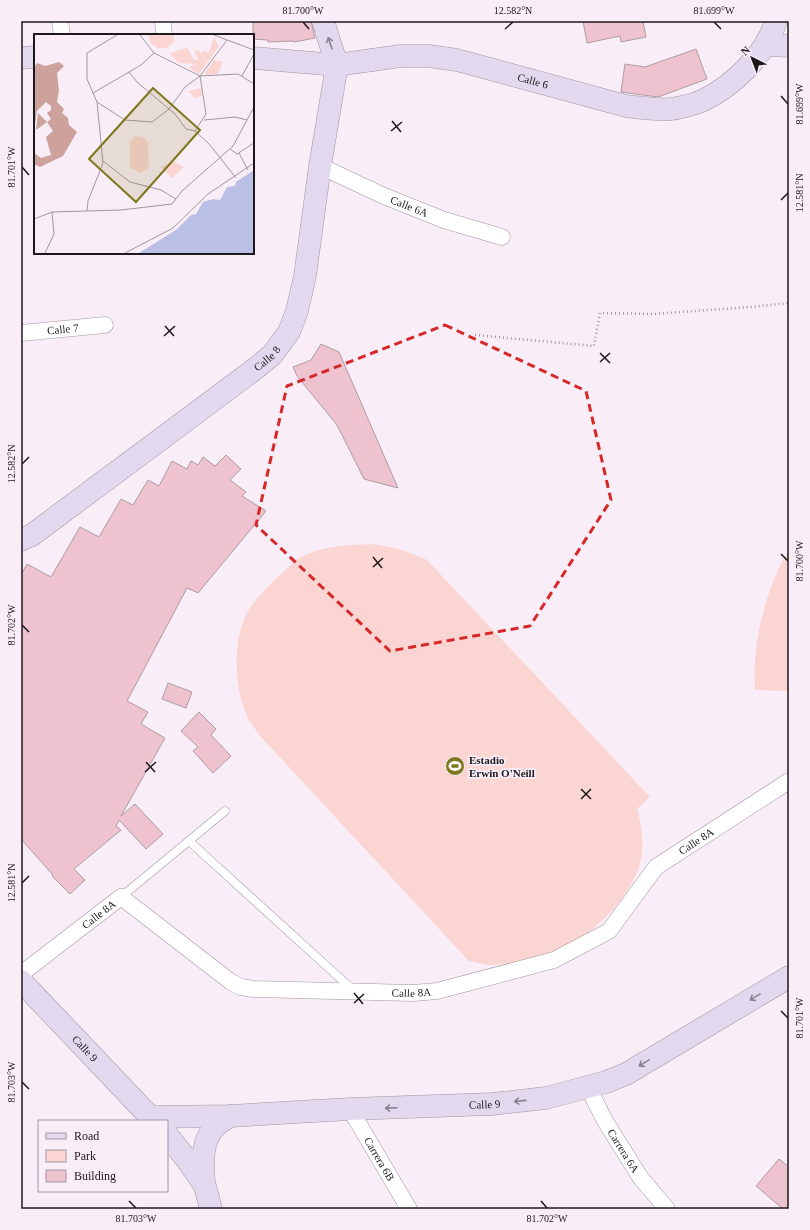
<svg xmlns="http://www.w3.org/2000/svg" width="810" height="1230" font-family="Georgia,serif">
<rect width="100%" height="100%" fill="#f9edf7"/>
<!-- green -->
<g fill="#fad5d1">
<path d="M 371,544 C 393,547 408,551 427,560 L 650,797 L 637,809 C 642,826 645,849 639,867 C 627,901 591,936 559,951 C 545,958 509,964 493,965 C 485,965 476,962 469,961 L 260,736 C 256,730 250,723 247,716 C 234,688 233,642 246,615 C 251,604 268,586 277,578 C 285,571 293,561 303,556 C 323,546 349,545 371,544 Z"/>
<path d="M 789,551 L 789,691 L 755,690 C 753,653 759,621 771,587 C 776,575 781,561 789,551 Z"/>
</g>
<!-- building -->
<g fill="#eec2cf" stroke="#ad9da1">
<polygon points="253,21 311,21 315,38 294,42 293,41 268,42 268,40 253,39"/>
<polygon points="583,21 643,21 646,37 621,42 620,36 587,43"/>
<polygon points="696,49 707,79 658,97 621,92 625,64 645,67"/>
<polygon points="321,344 339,352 398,488 364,479 337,425 297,376 293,367 311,360"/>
<polygon points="226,455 241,469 230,480 246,492 242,496 266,511 198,593 187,588 127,701 148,712 141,724 165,738 121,816 135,804 163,834 146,849 119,820 116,826 121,830 74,869 85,880 70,894 52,876 53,875 21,839 21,575 27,564 51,577 80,527 99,537 121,499 133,505 148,480 159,486 172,461 187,469 191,461 198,465 203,457 215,466"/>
<polygon points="168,683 192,692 186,708 162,699"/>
<polygon points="199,712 216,729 211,735 231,756 213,773 193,751 198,747 181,731"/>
<polygon points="779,1159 789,1167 789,1209 783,1209 756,1186"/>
</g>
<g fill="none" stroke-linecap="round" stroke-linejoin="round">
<defs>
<g id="lane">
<polyline points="189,841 353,990"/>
<polyline points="121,897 225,811"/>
</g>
<g id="street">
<polyline points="60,21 62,35"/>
<polyline points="163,21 164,35"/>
<path id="s1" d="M 320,166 L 384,196 L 444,220 L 502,237"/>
<path id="s2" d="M 21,333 L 105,325"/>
<path id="s3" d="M 21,974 L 121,897 L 231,982 L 241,987 L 253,989 L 413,993 L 437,991 L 554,960 L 609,931 L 656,867 L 789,781"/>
<path id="s4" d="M 588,1087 L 605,1121 L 640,1177 L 667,1209"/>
<path id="s5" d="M 350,1109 L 409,1209"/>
</g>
<g id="secondary">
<polyline points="766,45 789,46"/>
<polyline points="21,58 35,57"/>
<path id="s6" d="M 253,58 L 337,65 L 400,56 L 429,56 L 457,60 L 626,106 C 641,108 656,110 671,109 C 676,109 681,107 686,106 C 692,104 698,103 704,100 C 734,85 766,54 776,21"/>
<path id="s7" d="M 21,540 L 32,535 L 251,372 L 272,355 L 289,332 L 297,311 L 305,276 L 320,166 L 337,65 L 323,21"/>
<path id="s8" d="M 21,981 L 154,1121"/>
<path id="s9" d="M 150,1117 L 230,1116 L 350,1109 L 492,1104 L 546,1098 L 606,1082 L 626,1074 L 789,977"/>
<polyline points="167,1135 188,1161 205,1186 211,1209"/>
<path d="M 204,1184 C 203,1164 200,1140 217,1125 C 221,1121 226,1119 230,1116"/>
</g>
</defs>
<!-- lane casing -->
<use href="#lane" stroke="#a1959e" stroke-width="9"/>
<!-- street casing -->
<use href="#street" stroke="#a1959e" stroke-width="17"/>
<!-- secondary casing -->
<use href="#secondary" stroke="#a1959e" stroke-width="23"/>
<!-- path -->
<polyline stroke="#9f969e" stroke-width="2.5" stroke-dasharray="1 3" stroke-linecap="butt" points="475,335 594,346 600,313 653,314 750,307 789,303"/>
<!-- lane -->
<use href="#lane" stroke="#fff" stroke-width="8"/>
<!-- street -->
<use href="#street" stroke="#fff" stroke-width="16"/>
<!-- secondary -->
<use href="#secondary" stroke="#e3d9ee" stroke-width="22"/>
</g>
<!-- one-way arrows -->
<defs><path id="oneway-shaft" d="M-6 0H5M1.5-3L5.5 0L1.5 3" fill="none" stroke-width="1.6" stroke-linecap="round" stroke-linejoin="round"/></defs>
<g stroke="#8a8290">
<use href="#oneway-shaft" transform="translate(330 43) rotate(-108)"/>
<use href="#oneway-shaft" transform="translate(755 997) rotate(149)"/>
<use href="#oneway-shaft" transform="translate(644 1063) rotate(149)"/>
<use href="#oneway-shaft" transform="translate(520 1101) rotate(174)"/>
<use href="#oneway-shaft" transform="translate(391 1108) rotate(178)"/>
</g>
<!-- marked area -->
<path fill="none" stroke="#d62828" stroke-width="3" stroke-dasharray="8 5" stroke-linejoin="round" d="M 445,325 L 586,391 L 611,500 L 530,626 L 390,651 L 256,525 L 287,386 Z"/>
<!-- ticks -->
<path fill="none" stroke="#1d181c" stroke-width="1.5" d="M 303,22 L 309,29M 714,22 L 721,29M 505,29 L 513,22M 781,96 L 788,104M 392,121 L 401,132M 391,131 L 402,122M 22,167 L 29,175M 781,200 L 788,193M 165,326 L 174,336M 164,336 L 175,326M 600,353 L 610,363M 600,362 L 610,353M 22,464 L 29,457M 781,554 L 788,561M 373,557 L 382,568M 373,567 L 383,558M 22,625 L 29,632M 146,762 L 155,772M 145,772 L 156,762M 581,789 L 591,799M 581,799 L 591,789M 22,883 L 29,876M 354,993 L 363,1004M 354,1003 L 364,994M 781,1011 L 788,1018M 22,1082 L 29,1089M 129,1201 L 136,1208M 541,1201 L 547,1208"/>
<!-- icons -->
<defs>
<symbol id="stadium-disc" viewBox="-11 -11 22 22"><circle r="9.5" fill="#7e771c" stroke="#f9edf7"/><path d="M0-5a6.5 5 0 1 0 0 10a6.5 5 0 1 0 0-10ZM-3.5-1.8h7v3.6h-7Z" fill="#fff"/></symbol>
</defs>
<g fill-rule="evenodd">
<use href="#stadium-disc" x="444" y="755" width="22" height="22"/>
</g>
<g text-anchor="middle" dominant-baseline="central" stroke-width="3.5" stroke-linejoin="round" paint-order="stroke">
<!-- street labels -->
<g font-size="11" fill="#1d181c" stroke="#f9edf7">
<text stroke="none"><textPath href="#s6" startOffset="284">Calle 6</textPath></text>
<text stroke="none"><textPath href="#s1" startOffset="98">Calle 6A</textPath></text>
<text stroke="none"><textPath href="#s2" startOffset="42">Calle 7</textPath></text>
<text stroke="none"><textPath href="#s7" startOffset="306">Calle 8</textPath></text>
<text stroke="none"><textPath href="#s3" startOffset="783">Calle 8A</textPath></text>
<text stroke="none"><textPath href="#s3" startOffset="98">Calle 8A</textPath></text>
<text stroke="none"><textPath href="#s3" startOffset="447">Calle 8A</textPath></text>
<text stroke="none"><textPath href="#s8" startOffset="93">Calle 9</textPath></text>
<text stroke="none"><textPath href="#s9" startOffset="335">Calle 9</textPath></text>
<text stroke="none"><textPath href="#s4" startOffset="73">Carrera 6A</textPath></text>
<text stroke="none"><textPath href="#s5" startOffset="58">Carrera 6B</textPath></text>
</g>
<!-- poi labels -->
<g font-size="11" font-weight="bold" fill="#1d181c" stroke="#f9edf7" text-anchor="start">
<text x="469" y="760">Estadio<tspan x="469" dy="13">Erwin O'Neill</tspan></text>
</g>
</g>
<!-- overview -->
<g transform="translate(34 34)">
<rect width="220" height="220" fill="#f9edf7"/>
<path d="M 114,1 L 139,1 L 141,7 L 133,14 L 124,14 L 117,10 ZM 180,3 L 185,12 L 165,40 L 155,34 L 160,30 L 145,29 L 136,20 L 153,13 L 160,26 L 164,26 L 160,16 L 166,17 L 167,21 L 168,17 L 175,18 ZM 180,26 L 189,28 L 184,40 L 172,41 L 171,39 ZM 167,54 L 168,62 L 161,64 L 155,57 ZM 101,102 L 109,103 L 114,109 L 115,134 L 107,139 L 96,134 L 96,108 ZM 139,127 L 150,133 L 138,144 L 127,133 Z" fill="#fad5d1"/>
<path d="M 25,28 L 30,32 L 23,39 L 25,57 L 23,68 L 30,75 L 28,79 L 34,84 L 35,91 L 43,98 L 29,122 L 6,133 L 0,130 L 0,119 L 7,124 L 17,121 L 12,103 L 19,97 L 13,88 L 2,96 L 4,79 L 13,88 L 17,85 L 13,79 L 17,76 L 17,72 L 12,68 L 3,77 L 0,98 L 0,34 L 3,29 L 11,32 Z" fill="#cda19c"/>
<path d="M 220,136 L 220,219 L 105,219 L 142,196 L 157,181 L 162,180 L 169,168 L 179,165 L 186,166 L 193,153 L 201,152 L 202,148 Z" fill="#babfe5"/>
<path fill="none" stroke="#a1989f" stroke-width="1" d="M 106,1 L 120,19 L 166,42M 180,1 L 220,16M 95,38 L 103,48 L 141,80 L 152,95 L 161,97 L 176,111 L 202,144M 166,42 L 204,40 L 220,50M 166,42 L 193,6M 208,42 L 220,20M 59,59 L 107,31 L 120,19M 63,68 L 91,86 L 118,88 L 135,75 L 151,53 L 166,42M 170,86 L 201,83 L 213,86M 161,97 L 172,80 L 166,42M 196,115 L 203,120 L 220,109M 205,119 L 214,136M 69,127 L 96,148 L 127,156 L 142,165M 53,177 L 54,167 L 69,129 L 63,68 L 53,45 L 53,19 L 83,1M 0,185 L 18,178M 11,219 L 20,200 L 18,178 L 87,176 L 138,170 L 148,157 L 199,112 L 220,73M 91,219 L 139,194 L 174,160 L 220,129"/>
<path fill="#7e771c" fill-opacity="0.15" stroke="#7e771c" stroke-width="2" d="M 119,54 L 166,96 L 102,168 L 55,125 Z"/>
<rect width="220" height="220" fill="none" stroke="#1d181c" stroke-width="2"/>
</g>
<!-- border -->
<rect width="810" height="1230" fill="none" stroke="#f9edf7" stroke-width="44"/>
<!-- legend -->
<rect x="38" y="1120" width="130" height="72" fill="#f9edf7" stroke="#a1989f"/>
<rect x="46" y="1133" width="20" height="6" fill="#e3d9ee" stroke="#a1989f"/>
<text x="74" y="1140" font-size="12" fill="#1d181c">Road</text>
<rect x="46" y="1150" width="20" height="12" fill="#fad5d1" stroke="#a1989f"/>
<text x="74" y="1160" font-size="12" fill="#1d181c">Park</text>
<rect x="46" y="1170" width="20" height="12" fill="#eec2cf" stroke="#a1989f"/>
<text x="74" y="1180" font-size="12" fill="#1d181c">Building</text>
<!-- north arrow -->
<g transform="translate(752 58) rotate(318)" stroke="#f9edf7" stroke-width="3" paint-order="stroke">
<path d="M0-3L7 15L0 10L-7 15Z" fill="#1d181c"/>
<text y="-6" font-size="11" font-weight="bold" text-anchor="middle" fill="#1d181c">N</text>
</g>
<rect x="22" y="22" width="766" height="1186" fill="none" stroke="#1d181c" stroke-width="1.5"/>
<g font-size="10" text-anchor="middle" fill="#1d181c">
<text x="303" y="14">81.700°W</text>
<text x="513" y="14">12.582°N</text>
<text x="714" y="14">81.699°W</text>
<text transform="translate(799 104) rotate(-90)" y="4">81.699°W</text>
<text transform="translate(11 167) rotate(-90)" y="4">81.701°W</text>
<text transform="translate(799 193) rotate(-90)" y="4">12.581°N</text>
<text transform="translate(11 464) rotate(-90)" y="4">12.582°N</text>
<text transform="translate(799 561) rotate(-90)" y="4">81.700°W</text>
<text transform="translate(11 625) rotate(-90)" y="4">81.702°W</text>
<text transform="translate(11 883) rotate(-90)" y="4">12.581°N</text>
<text transform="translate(799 1018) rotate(-90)" y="4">81.701°W</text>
<text transform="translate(11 1082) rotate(-90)" y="4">81.703°W</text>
<text x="136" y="1222">81.703°W</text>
<text x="547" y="1222">81.702°W</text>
</g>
</svg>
